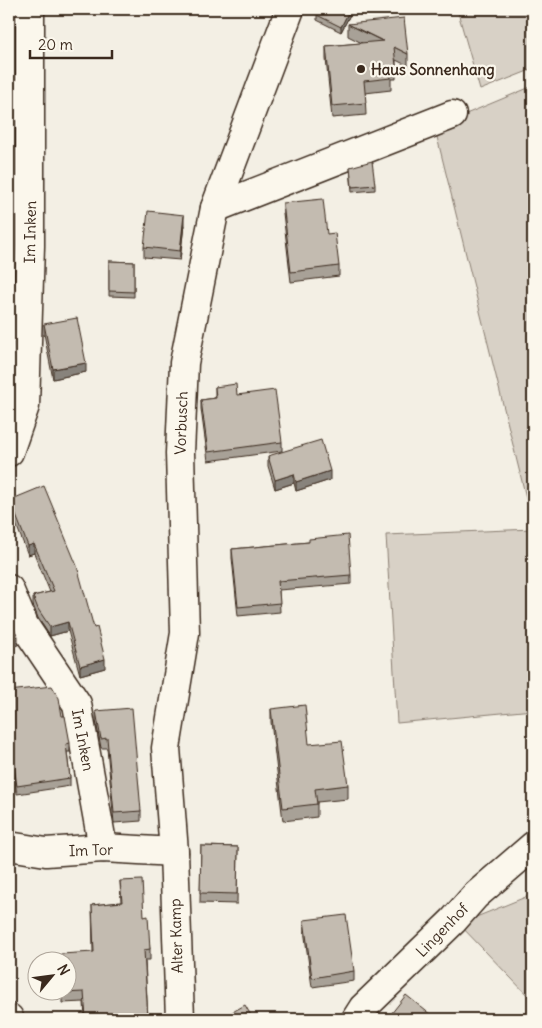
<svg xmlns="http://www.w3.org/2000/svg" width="542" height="1028" font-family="Delius,sans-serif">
<rect width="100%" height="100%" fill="#f3efe4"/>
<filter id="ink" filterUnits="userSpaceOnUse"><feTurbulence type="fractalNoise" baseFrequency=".02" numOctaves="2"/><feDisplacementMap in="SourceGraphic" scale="10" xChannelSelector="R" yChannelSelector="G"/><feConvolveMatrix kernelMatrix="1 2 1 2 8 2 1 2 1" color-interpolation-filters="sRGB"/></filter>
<g filter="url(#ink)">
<!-- green -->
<g fill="#d8d1c6" stroke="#8a7e72">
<polygon points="457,9 533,9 533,69 480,90"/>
<polygon points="533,86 533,526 437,137 454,119"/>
<polygon points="533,529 533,710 397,723 386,535"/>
<polygon points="533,894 533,1001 459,924"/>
</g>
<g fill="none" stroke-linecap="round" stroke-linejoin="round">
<defs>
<g id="minor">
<polyline points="215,208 452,115"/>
<polyline points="9,452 25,406 30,246 30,9"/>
<polyline points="9,589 24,625 77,704 103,848"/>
<polyline points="9,846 46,852 103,848 174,852"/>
<polyline points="9,1018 9,1019"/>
<polyline points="180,1019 174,852 166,748 185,633 180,453 184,363 215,208 290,9"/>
<polyline points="356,1019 363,1008 453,921 475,896 533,846"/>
</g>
</defs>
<!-- minor casing -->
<use href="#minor" stroke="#3b2a1e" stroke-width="31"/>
<!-- minor -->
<use href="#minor" stroke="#fbf7ec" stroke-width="28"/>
</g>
<!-- wall -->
<g fill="#a8a197" stroke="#3b2a1e">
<polygon points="320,9 353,9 341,32 317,20 317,15"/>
<polygon points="348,24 408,54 408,66 396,60 396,79 391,79 391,90 365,93 366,115 332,118 326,59 326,46 362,43 348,36"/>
<polygon points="350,167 375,185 375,190 352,192"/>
<polygon points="283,203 339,266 339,276 291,282 283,213"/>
<polygon points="184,225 180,260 144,257 144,247"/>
<polygon points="109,261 134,262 134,297 109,296"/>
<polygon points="44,324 86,372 53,379 44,334"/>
<polygon points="215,387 237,395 282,442 282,451 208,461 201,409 201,400 215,398"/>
<polygon points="268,456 330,480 296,491 294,483 275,489 268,466"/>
<polygon points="10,500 105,668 80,675 68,631 50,636 38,618 33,605 33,596 50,592 34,553 28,555 10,509"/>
<polygon points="309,542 351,575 351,584 279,590 280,612 238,616 232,558 232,549"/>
<polygon points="9,691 70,743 70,752 67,752 70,778 70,786 17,794 9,741"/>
<polygon points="271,709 348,785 348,799 317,802 317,817 283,821 271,722"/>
<polygon points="96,711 141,811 141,821 114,823 107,748 101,748 96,721"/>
<polygon points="201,846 238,847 237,904 200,903"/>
<polygon points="120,881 144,917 150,949 150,960 145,960 148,1019 85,1019 84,1002 62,1003 62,990 93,952 92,905 121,902"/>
<polygon points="304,920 354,971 354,981 312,987 304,930"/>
</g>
<!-- shaded-wall -->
<g fill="#88837b" stroke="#3b2a1e">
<polygon points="350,9 353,9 341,32 341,27"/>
<polygon points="184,215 184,225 180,260 180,251"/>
<polygon points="11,341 11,351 9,351 9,342"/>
<polygon points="86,363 86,372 53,379 53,369"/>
<polygon points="330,471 330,480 296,491 296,482"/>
<polygon points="294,474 294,483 275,489 275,480"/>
<polygon points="34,544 34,553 28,555 28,546"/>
<polygon points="68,622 68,631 50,636 50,627"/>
<polygon points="18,636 18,645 9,647 9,638"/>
<polygon points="14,658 14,666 9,670 9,661"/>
<polygon points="105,659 105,668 80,675 80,666"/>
</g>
<!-- building -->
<g fill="#c3bbb0" stroke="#3b2a1e">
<polygon points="320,9 350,9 341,27 317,15"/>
<polygon points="404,18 408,54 394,47 396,66 390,67 391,78 364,81 366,103 332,106 326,46 383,41 348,24"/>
<polygon points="372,161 375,185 352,187 350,167"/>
<polygon points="323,199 327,234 335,233 339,266 291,272 283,203"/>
<polygon points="148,211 184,215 180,251 144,247"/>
<polygon points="109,261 134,262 134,292 109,291"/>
<polygon points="77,318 86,363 53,369 44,324"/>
<polygon points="9,331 11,341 9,342"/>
<polygon points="236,384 237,395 275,390 282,442 208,452 201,400 216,398 215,387"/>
<polygon points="321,440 330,471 296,482 294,474 275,480 268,456"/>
<polygon points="44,486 77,566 94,628 97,627 105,659 80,666 68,622 50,627 38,609 33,596 54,591 34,544 28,546 10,500"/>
<polygon points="348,535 351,575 278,581 280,603 238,607 232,549 309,542 309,539"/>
<polygon points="9,620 18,636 9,638"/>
<polygon points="9,650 14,658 9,661"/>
<polygon points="52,686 59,698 62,716 65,716 70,743 66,744 70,778 17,786 9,733 9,691"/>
<polygon points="305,705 309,744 342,741 348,785 315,789 317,804 283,808 271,709"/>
<polygon points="132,708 141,811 114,813 107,738 101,739 96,711"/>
<polygon points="201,846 238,847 237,894 200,893"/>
<polygon points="142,880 144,917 148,916 150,949 144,950 148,1019 86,1019 84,992 62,993 62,990 68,990 68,960 61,960 61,954 94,952 92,905 122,902 120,881"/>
<polygon points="346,915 354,971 312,978 304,920"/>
<polygon points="406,995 436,1019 387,1019"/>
<polygon points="245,1005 253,1019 220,1019"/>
</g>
</g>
<!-- markers -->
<circle fill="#3b2a1e" stroke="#fbf7ec" stroke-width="2" cx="361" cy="69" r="5"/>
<g text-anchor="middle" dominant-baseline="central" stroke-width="4.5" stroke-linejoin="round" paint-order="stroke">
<!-- poi labels -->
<g font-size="15" font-weight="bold" fill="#3b2a1e" stroke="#fbf7ec" text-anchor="start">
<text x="371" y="69">Haus Sonnenhang</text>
</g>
<!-- street labels -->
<g font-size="15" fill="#3b2a1e" stroke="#fbf7ec">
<text transform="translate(30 232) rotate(-89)">Im Inken</text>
<text transform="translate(181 423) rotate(-88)">Vorbusch</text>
<text transform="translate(83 740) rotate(79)">Im Inken</text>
<text transform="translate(91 850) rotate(-2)">Im Tor</text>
<text transform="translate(442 930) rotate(-46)">Lingenhof</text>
<text transform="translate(176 936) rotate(-92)">Alter Kamp</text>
</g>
</g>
<!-- margin -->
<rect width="542" height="1028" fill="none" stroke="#fbf7ec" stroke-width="30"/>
<rect x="15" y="15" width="512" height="998" fill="none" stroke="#3b2a1e" stroke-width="2" filter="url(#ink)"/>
<!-- north arrow -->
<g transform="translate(52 976) rotate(61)"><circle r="24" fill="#fbf7ec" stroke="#aea59a"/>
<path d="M0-4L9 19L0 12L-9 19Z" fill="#3b2a1e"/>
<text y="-8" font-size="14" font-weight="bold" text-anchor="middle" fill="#3b2a1e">N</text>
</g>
<!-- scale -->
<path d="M30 50v8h82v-8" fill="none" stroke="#3b2a1e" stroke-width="2.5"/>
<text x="38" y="50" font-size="15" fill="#3b2a1e" stroke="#fbf7ec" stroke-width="4" paint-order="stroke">20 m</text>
</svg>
